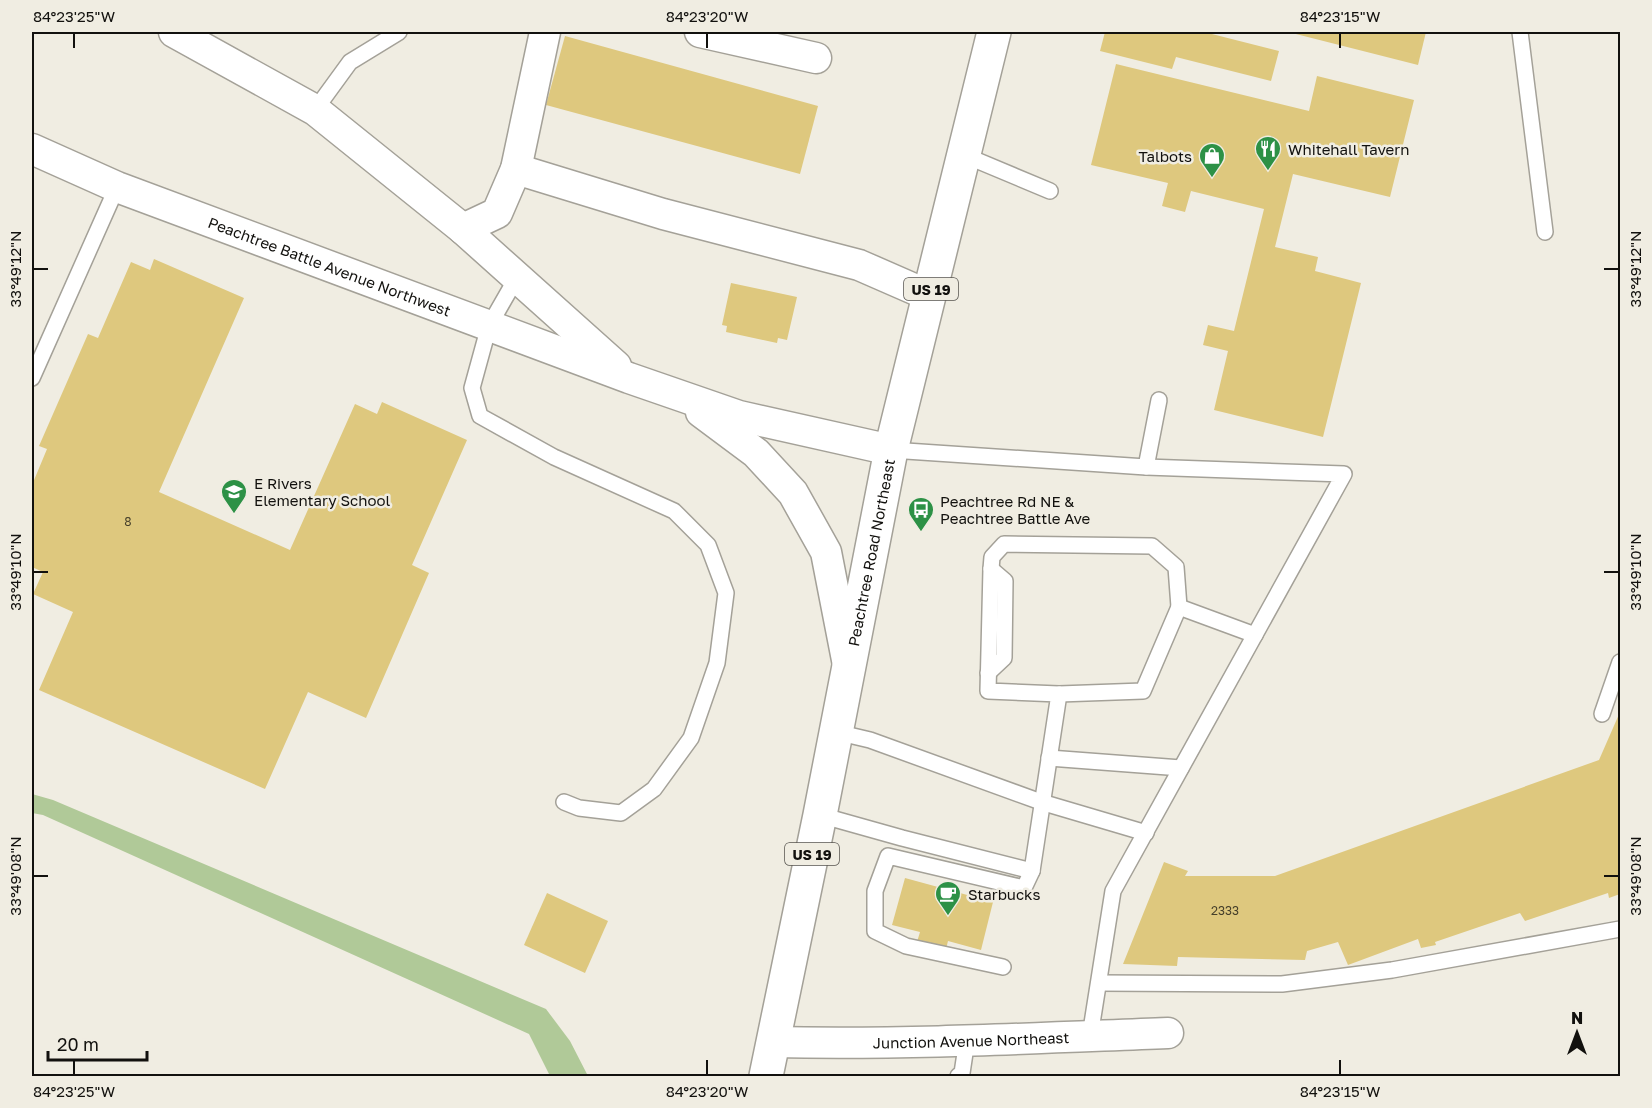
<svg xmlns="http://www.w3.org/2000/svg" width="1652" height="1108" font-family="'Golos Text',sans-serif">
<rect width="100%" height="100%" fill="#f0ede2"/>
<!-- green -->
<polygon fill="#b0c998" points="32,794 53,800 546,1009 570,1041 588,1076 550,1076 529,1034 43,815 32,813"/>
<!-- building -->
<g fill="#dec87e">
<polygon points="1105,32 1204,32 1279,51 1271,81 1176,57 1172,69 1100,51"/>
<polygon points="1288,32 1426,32 1418,65"/>
<polygon points="565,36 818,106 800,174 546,105"/>
<polygon points="1116,64 1309,111 1317,76 1414,100 1390,197 1293,174 1275,247 1318,257 1315,271 1361,283 1323,437 1214,410 1228,351 1203,345 1208,325 1234,331 1264,209 1191,191 1185,212 1162,206 1168,183 1091,165"/>
<polygon points="154,259 244,298 159,492 290,550 355,404 377,414 382,402 467,440 412,565 429,573 366,718 308,692 265,789 39,690 73,612 33,594 43,572 32,567 32,485 47,449 39,446 88,334 98,338 131,262 150,270"/>
<polygon points="731,283 797,297 787,340 778,338 777,343 726,332 727,326 722,325"/>
<polygon points="1620,712 1620,894 1609,898 1608,893 1525,921 1520,913 1435,942 1436,945 1421,948 1418,939 1348,965 1338,942 1307,951 1305,960 1178,957 1177,966 1123,964 1164,862 1188,871 1185,876 1275,876 1599,760"/>
<polygon points="905,878 993,902 981,950 948,941 946,949 917,942 920,932 892,925"/>
<polygon points="547,893 608,921 585,973 524,945"/>
</g>
<g fill="none" stroke-linecap="round" stroke-linejoin="round">
<defs>
<g id="service">
<polyline points="1520,32 1545,232"/>
<polyline points="315,110 350,62 399,32"/>
<polyline points="964,155 1050,191"/>
<polyline points="517,277 489,326 472,388 480,416 554,457 674,511 708,545 726,593 717,663 691,738 654,789 621,813 579,808 564,802"/>
<polyline points="32,378 117,187"/>
<polyline points="891,450 1146,467 1344,474 1113,891 1090,1036"/>
<polyline points="1146,467 1159,400"/>
<polyline points="988,673 1004,658 1005,581 991,569"/>
<polyline points="1059,694 1143,691 1179,607 1255,635"/>
<polyline points="1602,714 1620,662"/>
<polyline points="836,732 870,740 1041,802 1146,833"/>
<polyline points="1049,758 1181,768"/>
<polyline points="820,815 902,838 1032,871"/>
<polyline points="1003,967 906,946 875,931 875,891 888,856 1024,888 1032,871 1059,694 988,691 991,569 992,557 1004,544 1152,546 1176,567 1179,607"/>
<polyline points="1099,983 1282,984 1392,970 1620,929"/>
<polyline points="958,1076 962,1073 967,1040"/>
</g>
<g id="minor">
<polyline points="174,32 315,110 463,229 616,366"/>
<polyline points="700,32 816,58"/>
<path id="s1" d="M 32,149 L 117,187 L 629,378 L 739,416 L 891,450"/>
<polyline points="516,169 663,214 859,265 930,296"/>
<polyline points="463,229 497,213 516,169 545,32"/>
<polyline points="701,412 756,453 793,493 826,552 848,665"/>
<path id="s2" d="M 773,1042 C 905,1045 1037,1038 1168,1033"/>
</g>
<g id="trunk">
<path id="s3" d="M 766,1076 L 820,815 L 891,450 L 994,32"/>
</g>
</defs>
<!-- service casing -->
<use href="#service" stroke="#a4a198" stroke-width="18"/>
<!-- minor casing -->
<use href="#minor" stroke="#a4a198" stroke-width="33"/>
<!-- trunk casing -->
<use href="#trunk" stroke="#a4a198" stroke-width="36"/>
<!-- service -->
<use href="#service" stroke="#fff" stroke-width="15"/>
<!-- minor -->
<use href="#minor" stroke="#fff" stroke-width="30"/>
<!-- trunk -->
<use href="#trunk" stroke="#fff" stroke-width="33"/>
</g>
<!-- ticks -->
<path fill="none" stroke="#12110e" stroke-width="2" d="M 74,33 L 74,48M 707,33 L 707,48M 1340,33 L 1340,48M 33,269 L 48,269M 1604,269 L 1619,269M 33,572 L 48,572M 1604,572 L 1619,572M 33,876 L 48,876M 1604,876 L 1619,876M 74,1060 L 74,1075M 707,1060 L 707,1075M 1340,1060 L 1340,1075"/>
<!-- icons -->
<defs>
<symbol id="restaurant-pin" viewBox="-11 -11 22 30"><path d="M0 17L-7.5 6A9.5 9.5 0 1 1 7.5 6Z" fill="#2d9146" stroke="#f0ede2"/><path d="M-5-6h1v4h1v-4h1v4h1v-4h1v5L-1.5 .5V6h-2V.5L-5-1ZM5-6V6H3V1.5H1.5Q1.5-4 5-6Z" fill="#fff"/></symbol>
<symbol id="shop-pin" viewBox="-11 -11 22 30"><path d="M0 17L-7.5 6A9.5 9.5 0 1 1 7.5 6Z" fill="#2d9146" stroke="#f0ede2"/><path d="M-5-2.5h2.3a2.7 3.5 0 0 1 5.4 0H5L5.5 6h-11ZM-1.5-2.5h3a1.5 2.3 0 0 0-3 0Z" fill="#fff"/></symbol>
<symbol id="school-pin" viewBox="-11 -11 22 30"><path d="M0 17L-7.5 6A9.5 9.5 0 1 1 7.5 6Z" fill="#2d9146" stroke="#f0ede2"/><path d="M0-5L7-2L0 1L-7-2ZM-4 1L0 2.5L4 1V4Q0 6-4 4Z" fill="#fff"/></symbol>
<symbol id="bus-pin" viewBox="-11 -11 22 30"><path d="M0 17L-7.5 6A9.5 9.5 0 1 1 7.5 6Z" fill="#2d9146" stroke="#f0ede2"/><path d="M-5-6H5V4H4V6H2V4H-2V6H-4V4H-5ZM-3.5-4V0h7V-4ZM-3.5 1.2v1.5H-2V1.2ZM2 1.2v1.5H3.5V1.2Z" fill="#fff"/></symbol>
<symbol id="cafe-pin" viewBox="-11 -11 22 30"><path d="M0 17L-7.5 6A9.5 9.5 0 1 1 7.5 6Z" fill="#2d9146" stroke="#f0ede2"/><path d="M-5.5-4.5H6V0H3Q3 3.5 0 3.5H-2.5Q-5.5 3.5-5.5 0ZM3-3.2v2h1.7v-2ZM-6 4.5H4V6H-6Z" fill="#fff"/></symbol>
</defs>
<g fill-rule="evenodd">
<use href="#restaurant-pin" x="1253" y="134" width="30" height="40"/>
<use href="#shop-pin" x="1197" y="141" width="30" height="40"/>
<use href="#school-pin" x="219" y="477" width="30" height="40"/>
<use href="#bus-pin" x="906" y="495" width="30" height="40"/>
<use href="#cafe-pin" x="933" y="879" width="30" height="40"/>
</g>
<g text-anchor="middle" dominant-baseline="central" stroke-width="5" stroke-linejoin="round" paint-order="stroke">
<!-- number labels -->
<g font-size="12" fill="#453f2a">
<text x="128" y="521">8</text>
<text x="1225" y="910">2333</text>
</g>
<!-- shield labels -->
<g fill="#f0ede2" stroke="#55534e" stroke-width="1.5">
<rect x="904" y="278" width="54" height="22" rx="4.5"/>
<rect x="785" y="843" width="54" height="22" rx="4.5"/>
</g>
<g font-size="14" font-weight="bold" fill="#12110e">
<text x="931" y="289">US 19</text>
<text x="812" y="854">US 19</text>
</g>
<!-- poi labels -->
<g font-size="15" fill="#12110e" stroke="#f0ede2" text-anchor="start">
<text x="1288" y="149">Whitehall Tavern</text>
<text x="1192" y="156" text-anchor="end">Talbots</text>
<text x="254" y="483">E Rivers<tspan x="254" dy="17">Elementary School</tspan></text>
<text x="940" y="501">Peachtree Rd NE &amp;<tspan x="940" dy="17">Peachtree Battle Ave</tspan></text>
<text x="968" y="894">Starbucks</text>
</g>
<!-- street labels -->
<g font-size="15" fill="#12110e" stroke="#f0ede2">
<text stroke="none"><textPath href="#s1" startOffset="320">Peachtree Battle Avenue Northwest</textPath></text>
<text stroke="none"><textPath href="#s3" startOffset="534">Peachtree Road Northeast</textPath></text>
<text stroke="none"><textPath href="#s2" startOffset="198">Junction Avenue Northeast</textPath></text>
</g>
</g>
<!-- border -->
<rect width="1652" height="1108" fill="none" stroke="#f0ede2" stroke-width="66"/>
<!-- north arrow -->
<g transform="translate(1577 1033)" stroke="#f0ede2" stroke-width="4.5" paint-order="stroke">
<path d="M0-4.5L10 22L0 15L-10 22Z" fill="#12110e"/>
<text y="-9" font-size="16" font-weight="bold" text-anchor="middle" fill="#12110e">N</text>
</g>
<!-- scale -->
<path d="M48 1051v9h99v-9" fill="none" stroke="#12110e" stroke-width="3"/>
<text x="57" y="1051" font-size="18" fill="#12110e" stroke="#f0ede2" stroke-width="4.5" paint-order="stroke">20 m</text>
<rect x="33" y="33" width="1586" height="1042" fill="none" stroke="#12110e" stroke-width="2"/>
<g font-size="15" text-anchor="middle" fill="#12110e">
<text x="74" y="22">84°23'25"W</text>
<text x="707" y="22">84°23'20"W</text>
<text x="1340" y="22">84°23'15"W</text>
<text transform="translate(16 269) rotate(-90)" y="5">33°49'12"N</text>
<text transform="translate(1636 269) rotate(-90)" y="5">33°49'12"N</text>
<text transform="translate(16 572) rotate(-90)" y="5">33°49'10"N</text>
<text transform="translate(1636 572) rotate(-90)" y="5">33°49'10"N</text>
<text transform="translate(16 876) rotate(-90)" y="5">33°49'08"N</text>
<text transform="translate(1636 876) rotate(-90)" y="5">33°49'08"N</text>
<text x="74" y="1097">84°23'25"W</text>
<text x="707" y="1097">84°23'20"W</text>
<text x="1340" y="1097">84°23'15"W</text>
</g>
</svg>
